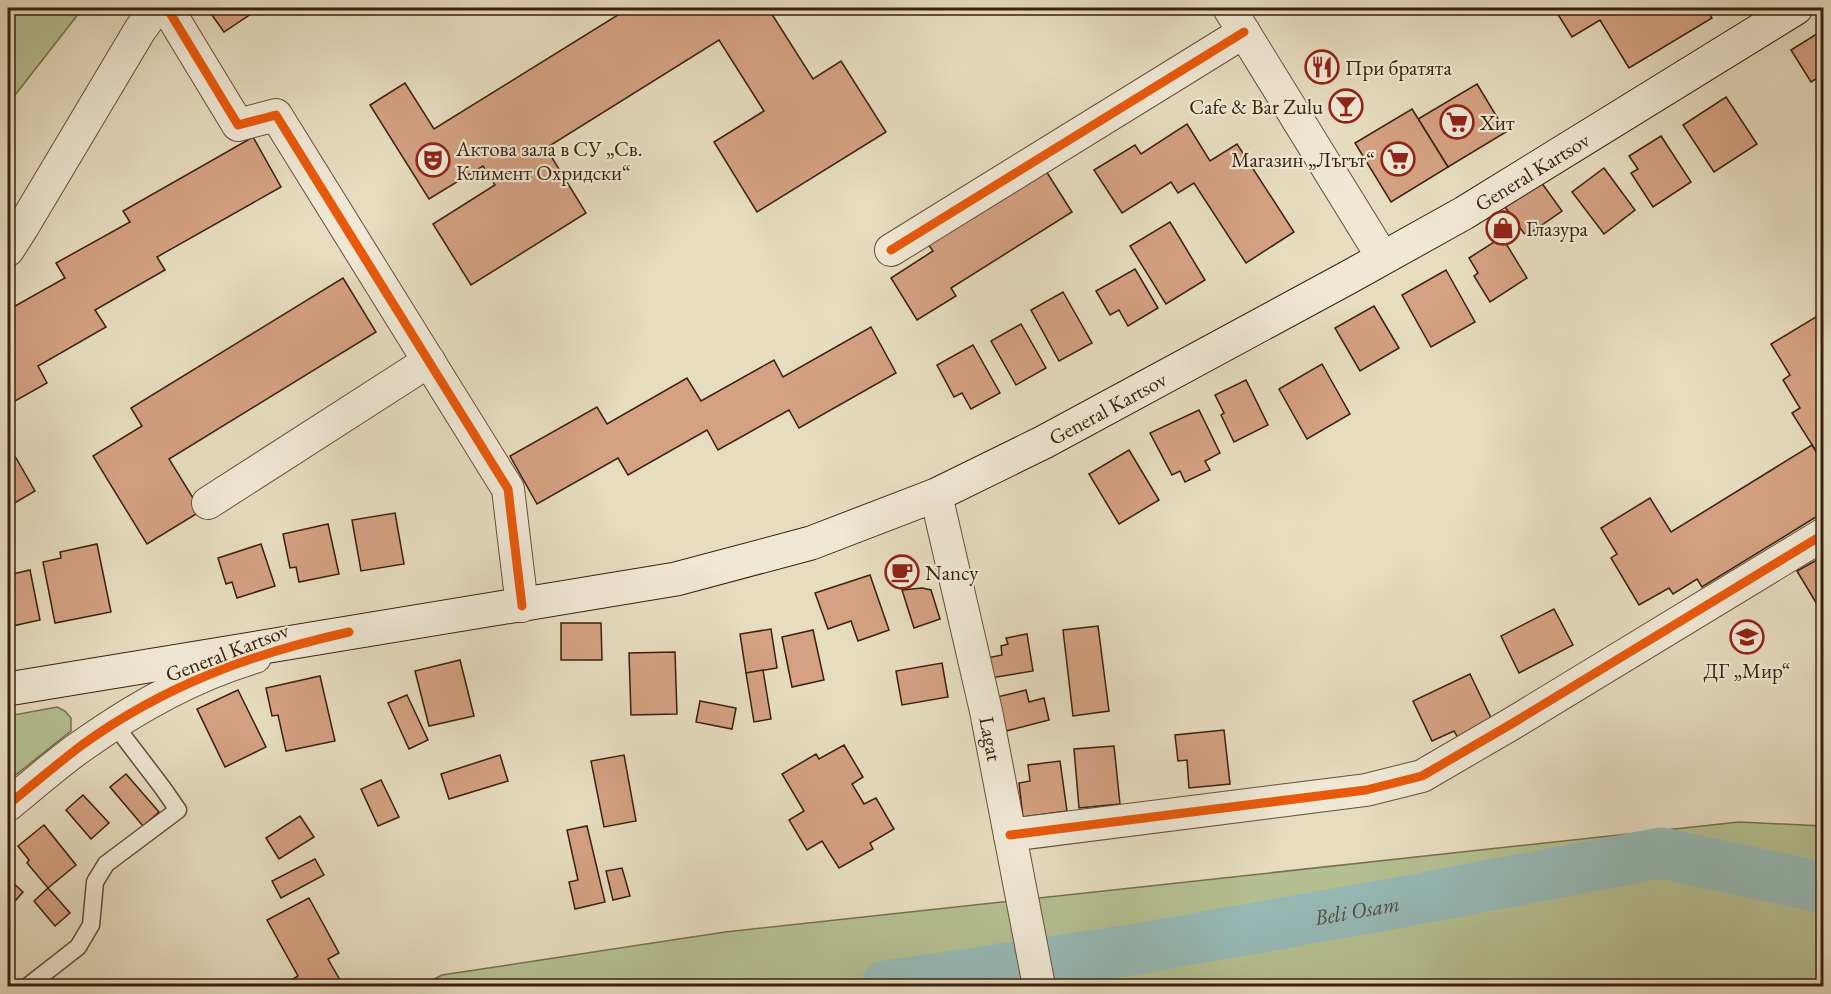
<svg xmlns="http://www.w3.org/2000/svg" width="1831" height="994" font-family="'EB Garamond',serif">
<rect width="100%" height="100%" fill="#e6dcbf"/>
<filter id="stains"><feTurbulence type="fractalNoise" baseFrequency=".00333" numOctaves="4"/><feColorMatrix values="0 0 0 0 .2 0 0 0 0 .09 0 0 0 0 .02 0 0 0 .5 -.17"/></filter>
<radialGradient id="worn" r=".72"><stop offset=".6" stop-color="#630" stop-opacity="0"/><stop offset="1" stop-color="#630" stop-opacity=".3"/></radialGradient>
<!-- green -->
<g fill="#b5c092" stroke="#78704f" stroke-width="1.5">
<polygon points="8,8 83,8 8,104"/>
<polygon points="57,707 65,711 71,718 71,731 8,781 8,716"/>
<polygon points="1739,822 1823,826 1823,986 421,986 442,975 725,932"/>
</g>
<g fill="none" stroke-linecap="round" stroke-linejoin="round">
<!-- river -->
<path stroke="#97bab7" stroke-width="51" id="s1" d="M 886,986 L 1125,951 L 1391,904 L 1661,853 L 1824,888"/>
</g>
<!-- building -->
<g fill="#d4a182" stroke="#3a200c" stroke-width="1.5">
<polygon points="207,8 260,8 224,32"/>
<polygon points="629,8 768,8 813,79 841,61 886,132 757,212 714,142 764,111 719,40 546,148 586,213 471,285 433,224 495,185 483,166 429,199 370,105 405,83 434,129"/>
<polygon points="1554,8 1705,8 1712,18 1629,68 1600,20 1572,37"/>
<polygon points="1823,30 1824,74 1811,82 1791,50"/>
<polygon points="1477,84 1506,132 1448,167 1418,119"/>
<polygon points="1726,97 1757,144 1714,172 1683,125"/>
<polygon points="1412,109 1448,167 1391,202 1355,143"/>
<polygon points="1187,124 1210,161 1237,144 1294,232 1246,263 1194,183 1178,193 1171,182 1122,213 1094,170 1135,145 1141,154"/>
<polygon points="1661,136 1691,182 1653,207 1631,173 1638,169 1629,156"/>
<polygon points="253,137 281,187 157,257 165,270 95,310 106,327 38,366 47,383 8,405 8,340 10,338 8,334 8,310 65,278 56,263 130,222 123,211"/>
<polygon points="1604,168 1635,210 1604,234 1572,192"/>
<polygon points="1046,171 1072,212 951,288 956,296 917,320 891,278 933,251 928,244"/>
<polygon points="1541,182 1562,211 1526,236 1505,207"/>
<polygon points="1170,222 1205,280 1166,304 1130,246"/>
<polygon points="1502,237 1527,278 1490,302 1474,276 1478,273 1469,258"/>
<polygon points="1135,269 1158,308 1128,326 1119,310 1110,315 1096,291"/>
<polygon points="1446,270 1475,322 1431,347 1402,295"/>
<polygon points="343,278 376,332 169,459 201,511 147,544 93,456 142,426 131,408"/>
<polygon points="1063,292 1092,343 1059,361 1031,310"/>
<polygon points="1374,306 1399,348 1360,371 1335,328"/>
<polygon points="1824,312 1824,464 1792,413 1800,408 1783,380 1790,375 1771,344"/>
<polygon points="1021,324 1046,368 1016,385 991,341"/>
<polygon points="871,327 896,373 799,428 789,410 718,450 707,430 628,475 618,458 537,504 510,456 597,407 607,424 687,378 701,401 774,360 783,377"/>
<polygon points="973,345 1000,393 971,409 962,393 954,397 937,365"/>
<polygon points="1322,364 1350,414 1307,439 1279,389"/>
<polygon points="1246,380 1268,425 1234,442 1221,415 1224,413 1215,395"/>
<polygon points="1199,410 1220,453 1205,461 1210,470 1185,482 1180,471 1172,475 1150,433"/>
<polygon points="8,444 35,491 8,507"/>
<polygon points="1812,445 1824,464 1824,512 1702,587 1697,579 1673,594 1669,588 1639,605 1611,558 1617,554 1601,528 1650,498 1671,532"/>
<polygon points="1129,450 1159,500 1119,524 1089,474"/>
<polygon points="395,513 404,564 361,571 352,520"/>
<polygon points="328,524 339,574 299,582 296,567 290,568 283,534"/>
<polygon points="97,544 111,612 55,623 43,562 61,558 60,552"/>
<polygon points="261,544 275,586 237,598 232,582 226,584 218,558"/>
<polygon points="1824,556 1824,616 1797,571"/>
<polygon points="30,570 40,620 8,627 8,575"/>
<polygon points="870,575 889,630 858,641 851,621 828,629 815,593"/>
<polygon points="922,588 931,590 940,619 914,628 902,590"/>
<polygon points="1554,609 1573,645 1519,673 1501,636"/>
<polygon points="561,623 601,623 602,660 561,660"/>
<polygon points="1098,626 1109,711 1073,716 1063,630"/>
<polygon points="771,629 777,668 746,673 740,634"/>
<polygon points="813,630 824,680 792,687 782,637"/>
<polygon points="1027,634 1033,671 991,678 987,658 1002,655 1001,646 1008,644 1006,638"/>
<polygon points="675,652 677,714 631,715 629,653"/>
<polygon points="460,660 474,716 429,726 415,671"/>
<polygon points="942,663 948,697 902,705 896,671"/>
<polygon points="763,670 771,719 754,722 746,673"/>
<polygon points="1470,674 1493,722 1458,738 1454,731 1432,741 1413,701"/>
<polygon points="320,676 335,741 286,751 278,715 272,716 266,688"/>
<polygon points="238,690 266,747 225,767 197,709"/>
<polygon points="1026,690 1029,702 1044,698 1049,720 1006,731 997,697"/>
<polygon points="407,695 428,740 409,749 388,703"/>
<polygon points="700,701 736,708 732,729 696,722"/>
<polygon points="1224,730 1230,784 1189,788 1187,760 1178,761 1175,735"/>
<polygon points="844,745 863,777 852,784 864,804 876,798 894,829 870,843 873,849 839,868 822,841 807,850 789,820 804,811 782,774 816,754 819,759"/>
<polygon points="1114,746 1120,804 1079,808 1074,749"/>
<polygon points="500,755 508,781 449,799 441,774"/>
<polygon points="624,755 636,821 604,827 591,761"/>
<polygon points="1060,761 1067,811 1023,817 1019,783 1030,781 1028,765"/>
<polygon points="126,774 159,812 143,826 110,787"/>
<polygon points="381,780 399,817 378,826 361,789"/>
<polygon points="83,795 109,823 91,839 66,810"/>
<polygon points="300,816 314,837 279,859 266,838"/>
<polygon points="44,825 76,865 48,888 27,863 29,860 18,846"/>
<polygon points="587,826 605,902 575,909 569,882 578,880 567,830"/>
<polygon points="315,859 324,875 281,898 272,881"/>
<polygon points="622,868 630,896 613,900 606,871"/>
<polygon points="8,878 23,892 8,909"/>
<polygon points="48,888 70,913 55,926 34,901"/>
<polygon points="309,898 339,953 328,959 340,980 328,986 291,986 288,982 298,976 267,920"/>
</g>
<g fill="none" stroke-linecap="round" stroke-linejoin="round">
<defs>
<polyline id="service" points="28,986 78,947 91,925 95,882 106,864 178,810 162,787 114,724"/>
<g id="minor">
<polyline points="167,8 238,125 276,115 508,489 522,606"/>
<polyline points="1229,8 1383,258"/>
<polyline points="8,250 22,228 140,30 156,8"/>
<polyline points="891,250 1244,32"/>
<path id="s2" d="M 936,495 L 986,711 L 1039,986"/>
<polyline points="208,503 429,361"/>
<path d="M 8,805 C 33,785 57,763 83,745 C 135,708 194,675 255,657"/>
<polyline points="1010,835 1366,790 1422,776 1513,723 1824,534"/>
</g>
<g id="secondary">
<path id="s3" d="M 8,689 L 676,579 L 811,543 L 936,495 L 1044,442 L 1349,277 L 1464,213 L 1796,8"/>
</g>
</defs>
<!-- service casing -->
<use href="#service" stroke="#654f39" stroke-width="19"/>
<!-- minor casing -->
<use href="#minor" stroke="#654f39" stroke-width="34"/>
<!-- secondary casing -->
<use href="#secondary" stroke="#3a200c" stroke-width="35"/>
<!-- service -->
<use href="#service" stroke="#efe8d5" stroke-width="16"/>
<!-- minor -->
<use href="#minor" stroke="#efe8d5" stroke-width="32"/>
<!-- secondary -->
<use href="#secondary" stroke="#efe8d5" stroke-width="33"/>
<defs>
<g id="cycleway">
<polyline points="167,8 238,125 276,115 508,489 522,606"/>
<polyline points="891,250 1244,32"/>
<path d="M 8,805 C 32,785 57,764 82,745 C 165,685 251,654 349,632"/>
<polyline points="1010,835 1366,790 1422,776 1513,723 1824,534"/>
</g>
</defs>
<!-- cycleway casing -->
<use href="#cycleway" stroke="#efe8d5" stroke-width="13"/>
<!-- cycleway -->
<use href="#cycleway" stroke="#e8590c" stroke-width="9"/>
</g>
<!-- icons -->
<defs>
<symbol id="restaurant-ring" viewBox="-11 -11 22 22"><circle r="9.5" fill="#efe8d5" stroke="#8f2418" stroke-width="1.5"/><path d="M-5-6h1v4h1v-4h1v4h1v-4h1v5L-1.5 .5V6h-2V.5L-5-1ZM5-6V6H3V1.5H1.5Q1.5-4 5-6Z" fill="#8f2418"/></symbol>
<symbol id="bar-ring" viewBox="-11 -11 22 22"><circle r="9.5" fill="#efe8d5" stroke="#8f2418" stroke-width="1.5"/><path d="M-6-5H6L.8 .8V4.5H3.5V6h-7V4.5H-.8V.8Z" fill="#8f2418"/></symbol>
<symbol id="supermarket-ring" viewBox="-11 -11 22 22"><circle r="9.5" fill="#efe8d5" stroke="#8f2418" stroke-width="1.5"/><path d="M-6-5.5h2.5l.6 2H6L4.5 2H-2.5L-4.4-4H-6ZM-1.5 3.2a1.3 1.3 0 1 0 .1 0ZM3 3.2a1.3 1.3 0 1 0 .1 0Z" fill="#8f2418"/></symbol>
<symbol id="theatre-ring" viewBox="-11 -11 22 22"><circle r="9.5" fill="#efe8d5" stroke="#8f2418" stroke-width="1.5"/><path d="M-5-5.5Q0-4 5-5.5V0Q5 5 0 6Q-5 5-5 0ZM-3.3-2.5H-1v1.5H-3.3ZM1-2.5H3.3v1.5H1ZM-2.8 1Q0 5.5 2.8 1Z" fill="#8f2418"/></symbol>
<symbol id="shop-ring" viewBox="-11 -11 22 22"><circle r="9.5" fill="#efe8d5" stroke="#8f2418" stroke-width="1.5"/><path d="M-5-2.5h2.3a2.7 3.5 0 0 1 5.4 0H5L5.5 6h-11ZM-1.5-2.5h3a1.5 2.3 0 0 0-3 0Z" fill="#8f2418"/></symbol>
<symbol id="cafe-ring" viewBox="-11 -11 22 22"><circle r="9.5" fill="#efe8d5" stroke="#8f2418" stroke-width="1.5"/><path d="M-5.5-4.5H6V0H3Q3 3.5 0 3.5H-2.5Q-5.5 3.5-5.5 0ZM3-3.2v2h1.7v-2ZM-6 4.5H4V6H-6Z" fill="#8f2418"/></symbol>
<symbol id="school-ring" viewBox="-11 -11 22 22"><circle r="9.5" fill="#efe8d5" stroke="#8f2418" stroke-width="1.5"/><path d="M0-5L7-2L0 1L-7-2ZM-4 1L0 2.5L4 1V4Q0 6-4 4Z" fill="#8f2418"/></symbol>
</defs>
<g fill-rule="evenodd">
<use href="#restaurant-ring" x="1303" y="48" width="38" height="38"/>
<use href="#bar-ring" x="1327" y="87" width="38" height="38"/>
<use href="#supermarket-ring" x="1438" y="103" width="38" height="38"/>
<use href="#supermarket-ring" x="1379" y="140" width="38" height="38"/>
<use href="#theatre-ring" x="414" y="141" width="38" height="38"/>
<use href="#shop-ring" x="1484" y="209" width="38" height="38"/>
<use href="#cafe-ring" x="883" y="553" width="38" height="38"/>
<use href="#school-ring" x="1728" y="618" width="38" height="38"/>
</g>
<g text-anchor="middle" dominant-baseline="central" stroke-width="4.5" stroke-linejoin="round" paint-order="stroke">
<!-- poi labels -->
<g font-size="21" fill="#3a200c" stroke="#efe8d5" text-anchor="start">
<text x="1345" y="67">При братята</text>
<text x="1323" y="106" text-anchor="end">Cafe &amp; Bar Zulu</text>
<text x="1480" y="122">Хит</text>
<text x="456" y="148">Актова зала в СУ „Св.<tspan x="456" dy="24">Климент Охридски“</tspan></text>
<text x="1375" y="159" text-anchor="end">Магазин „Лъгът“</text>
<text x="1526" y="228">Глазура</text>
<text x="925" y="572">Nancy</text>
<text x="1747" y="670" text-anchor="middle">ДГ „Мир“</text>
</g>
<!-- street labels -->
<g font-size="21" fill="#3a200c" stroke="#efe8d5">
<text stroke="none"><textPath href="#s3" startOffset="1629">General Kartsov</textPath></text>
<text stroke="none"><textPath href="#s3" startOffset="1143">General Kartsov</textPath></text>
<text transform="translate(227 652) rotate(-21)">General Kartsov</text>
<text stroke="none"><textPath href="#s2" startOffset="250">Lagat</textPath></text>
</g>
<!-- water labels -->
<g font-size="22" font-style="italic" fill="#564e3f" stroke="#efe8d5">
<text stroke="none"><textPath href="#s1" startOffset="477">Beli Osam</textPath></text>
</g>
</g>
<!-- margin -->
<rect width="1831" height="994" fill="none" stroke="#e6dcbf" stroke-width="30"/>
<rect x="9" y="9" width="1813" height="976" fill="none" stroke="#3a200c" stroke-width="3"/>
<rect x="15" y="15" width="1801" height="964" fill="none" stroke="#3a200c" stroke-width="1.5"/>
<rect width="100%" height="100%" filter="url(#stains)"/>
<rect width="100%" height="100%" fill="url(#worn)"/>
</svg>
